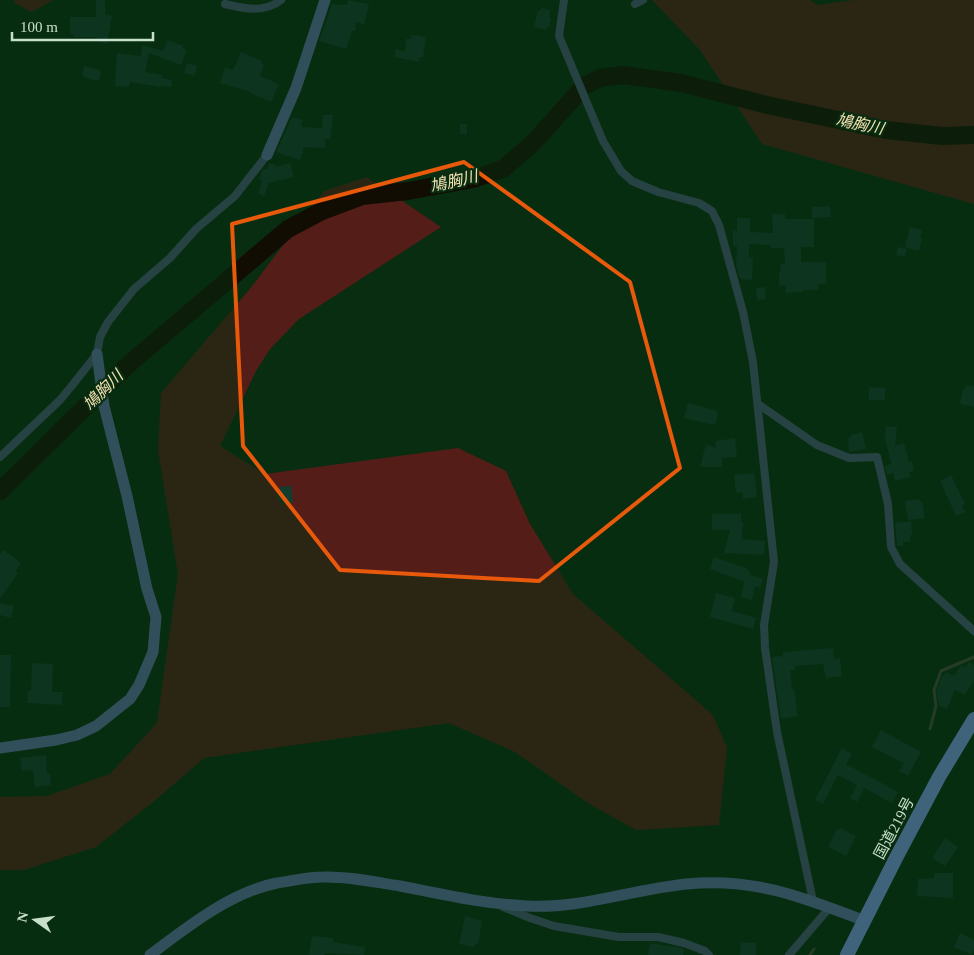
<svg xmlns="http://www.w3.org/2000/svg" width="974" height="955" font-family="'Times New Roman','Noto Sans JP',serif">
<rect width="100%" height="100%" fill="#082d11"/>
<!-- green -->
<g fill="#551d18">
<polygon points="15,0 53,0 32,12 14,3"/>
<polygon points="652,0 810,0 817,5 854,0 974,0 974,204 762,144 700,50"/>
<polygon points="367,177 441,227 299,319 270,349 256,371 220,446 265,474 458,448 506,471 530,524 573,594 713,715 727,748 719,825 636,830 588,803 515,752 449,723 204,758 158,798 96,847 24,870 0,870 0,797 47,796 110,774 157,723 178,574 158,450 161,393 249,290 324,191"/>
</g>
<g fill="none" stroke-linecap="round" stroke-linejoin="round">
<!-- stream -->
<g stroke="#484c3e" stroke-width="3">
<polyline points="930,729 936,706 934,690 941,671 974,657"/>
<polyline points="810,955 814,949"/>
</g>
<!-- river -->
<polyline stroke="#120d02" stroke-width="18" points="0,491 129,364 288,229 322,211 362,196 408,191 473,179 503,169 534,142 584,86 600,78 623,75 681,83 767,105 886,130 942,136 974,135"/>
</g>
<!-- building -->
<g fill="#123d2f">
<polygon points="96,0 105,0 105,14 112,16 107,44 96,41 97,37 73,37 73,34 70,34 70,17 96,17"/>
<polygon points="348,0 369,4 364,24 356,22 355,31 352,31 346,49 319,41 332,4 347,5"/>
<polygon points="541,8 550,10 549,18 551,18 549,28 547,27 546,30 534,27 538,10 540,11"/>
<polygon points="412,35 426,37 423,57 420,57 419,62 394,57 396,49 405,52 406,39 411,39"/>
<polygon points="168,40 183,46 182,48 187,50 181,65 149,53 145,72 162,75 162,78 172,80 171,87 161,86 161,87 130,82 129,87 115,86 117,53 141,56 142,45 163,51"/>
<polygon points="241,52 262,61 261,63 264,65 260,76 279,84 271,102 250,93 251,92 220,83 225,67 233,70"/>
<polygon points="187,63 197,66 195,76 184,73"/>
<polygon points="84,66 101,70 99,81 88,79 82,75"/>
<polygon points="323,115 333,115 330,139 325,139 325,148 304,147 300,160 276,152 292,117 303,120 301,127 322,128"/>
<rect x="460" y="124" width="7" height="10"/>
<polygon points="269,163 276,165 275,167 290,163 294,177 269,183 264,196 258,193 262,181 259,180 263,169 267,169"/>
<polygon points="830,206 831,217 812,218 812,207"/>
<polygon points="772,214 785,214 785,219 814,219 814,247 801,247 801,262 826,262 826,284 818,284 818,290 803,290 803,292 786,293 786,285 779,286 779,272 781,272 780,264 785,264 784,248 771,248 771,245 749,244 749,258 753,258 752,280 740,279 736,264 737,246 733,246 733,230 737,231 737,218 750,218 750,232 773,233"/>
<polygon points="910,227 922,230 920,237 922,238 919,251 905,247"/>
<polygon points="898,247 907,249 905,257 896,255"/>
<polygon points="765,287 766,299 757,300 756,288"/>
<polygon points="965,385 974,386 974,407 960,404 963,389 965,389"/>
<polygon points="869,387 885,388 885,400 869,400"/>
<polygon points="688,403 718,411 716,423 714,423 714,425 684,418"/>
<polygon points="886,426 897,427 895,446 904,443 909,462 912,461 914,471 909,472 911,477 895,481 893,473 887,475 885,466 891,464 891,462 885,439"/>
<polygon points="862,432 866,449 849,452 848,438 851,437 851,435"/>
<polygon points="735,438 737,457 722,458 722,467 700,467 706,444 716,448 715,441"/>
<polygon points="754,473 757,497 743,499 743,492 736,493 734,475"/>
<polygon points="951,475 965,504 962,506 965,512 956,516 940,481"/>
<polygon points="291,486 293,503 281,504 281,500 278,500 277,490 280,490 279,487"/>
<polygon points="920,499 920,502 922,501 925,518 908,520 905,501"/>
<polygon points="712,514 741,514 741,522 743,522 742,539 765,541 764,555 724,553 730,530 712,530"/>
<polygon points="911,521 912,535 910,535 910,542 903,542 903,546 897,546 895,523"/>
<polygon points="4,550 21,563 15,571 18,573 0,599 0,554"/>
<polygon points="714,557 748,569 747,570 751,572 750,574 763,579 760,588 755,586 752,600 741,597 744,582 710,569"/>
<polygon points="716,593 735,598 732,611 756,618 753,629 710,617"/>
<polygon points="0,603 14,606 11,618 0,615"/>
<polygon points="833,648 834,659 840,658 842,676 826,678 823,664 795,666 795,670 790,670 792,689 794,689 798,716 781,719 772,657 783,656 783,652"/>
<polygon points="0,655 11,655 10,707 0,707"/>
<polygon points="969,662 974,665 974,680 965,695 955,690 947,709 939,706 936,691 941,678 946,672 954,676 959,668 962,666 965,668"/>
<polygon points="32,663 53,664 52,692 63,692 62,705 27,703 28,691 31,691"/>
<polygon points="881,730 921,752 908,776 899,771 904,763 872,747"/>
<polygon points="842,748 852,754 846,764 898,792 892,803 864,788 857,802 850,798 857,785 838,775 823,804 815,800"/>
<polygon points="46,755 47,774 50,774 51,785 35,787 33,770 22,771 20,758"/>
<polygon points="840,828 856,836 846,856 829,847 829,845 837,829 839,830"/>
<polygon points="945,838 958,847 945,866 932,858"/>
<polygon points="934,873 953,873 953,898 917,896 918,879 934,878"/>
<polygon points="465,916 482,921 478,944 475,944 474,947 459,944"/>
<polygon points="960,933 974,940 974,950 972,955 954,947"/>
<polygon points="312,936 333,938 333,942 365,947 364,955 325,953 324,955 309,955"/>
<polygon points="741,942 756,943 756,955 740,955"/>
<polygon points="650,943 682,948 684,949 683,955 648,955"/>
</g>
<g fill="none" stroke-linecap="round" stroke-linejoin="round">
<!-- street -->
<g stroke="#4e5b7f" stroke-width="8">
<polyline points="564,0 559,36 603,141 621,171 632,181 658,192 699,203 712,211 719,225 743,312 753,362 774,562 764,625 765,648 777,732 813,901"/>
<path d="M 225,4 C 245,9 265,13 281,0"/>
<polyline points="635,4 643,0"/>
<polyline points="758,404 817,445 849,458 877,457 888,504 891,547 900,564 974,631"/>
<polyline points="0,457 60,400 70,388 97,354 100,337 108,322 134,289 170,258 196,229 235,196 267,155"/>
<polyline points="503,907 530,918 554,926 619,937 658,937 684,943 705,951 709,955"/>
<polyline points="789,955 830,907"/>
</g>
<!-- secondary -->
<g stroke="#6479b3" stroke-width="11">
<polyline points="267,155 296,88 325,0"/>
<polyline points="0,748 56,740 77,735 96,726 130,699 139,685 153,652 156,617 147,589 127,496 104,406 97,354"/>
<path d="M 150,955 C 187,927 231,892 277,883 C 291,881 307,877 322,877 C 348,876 374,882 400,886 C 442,894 484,904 527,906 C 582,909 633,889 687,884 C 754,877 805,898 865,921"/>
</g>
<!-- highway -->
<polyline stroke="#85a5ff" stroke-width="14" points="847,955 897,856 939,777 974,719"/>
</g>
<!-- marked area -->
<path d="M0 0H974V955H0ZM 464,162 L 630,282 L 680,468 L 539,581 L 340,570 L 243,446 L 232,224 Z" fill="#082d11" fill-opacity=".55" fill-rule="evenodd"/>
<path fill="none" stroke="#e8590c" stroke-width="4" stroke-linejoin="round" d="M 464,162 L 630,282 L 680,468 L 539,581 L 340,570 L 243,446 L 232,224 Z"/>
<g text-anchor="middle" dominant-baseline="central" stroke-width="4.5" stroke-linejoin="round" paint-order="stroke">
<!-- street labels -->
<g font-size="15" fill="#c6e0c9" stroke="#082d11">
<text transform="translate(894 828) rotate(-62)">国道219号</text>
</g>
<!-- water labels -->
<g font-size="16" font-style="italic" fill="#f6e2b2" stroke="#082d11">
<text transform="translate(860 124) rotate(12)">鳩胸川</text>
<text transform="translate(454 181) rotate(-13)">鳩胸川</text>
<text transform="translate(103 390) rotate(-45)">鳩胸川</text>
</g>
</g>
<!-- north arrow -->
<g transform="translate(35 920) rotate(284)" stroke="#082d11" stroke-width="4" paint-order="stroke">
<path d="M0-4L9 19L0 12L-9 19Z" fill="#c6e0c9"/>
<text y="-8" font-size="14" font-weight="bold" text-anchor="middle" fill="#c6e0c9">N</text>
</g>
<!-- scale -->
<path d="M12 32v8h141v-8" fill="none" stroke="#c6e0c9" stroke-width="2.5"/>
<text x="20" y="32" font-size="15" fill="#c6e0c9" stroke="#082d11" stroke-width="4" paint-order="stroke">100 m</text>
</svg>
